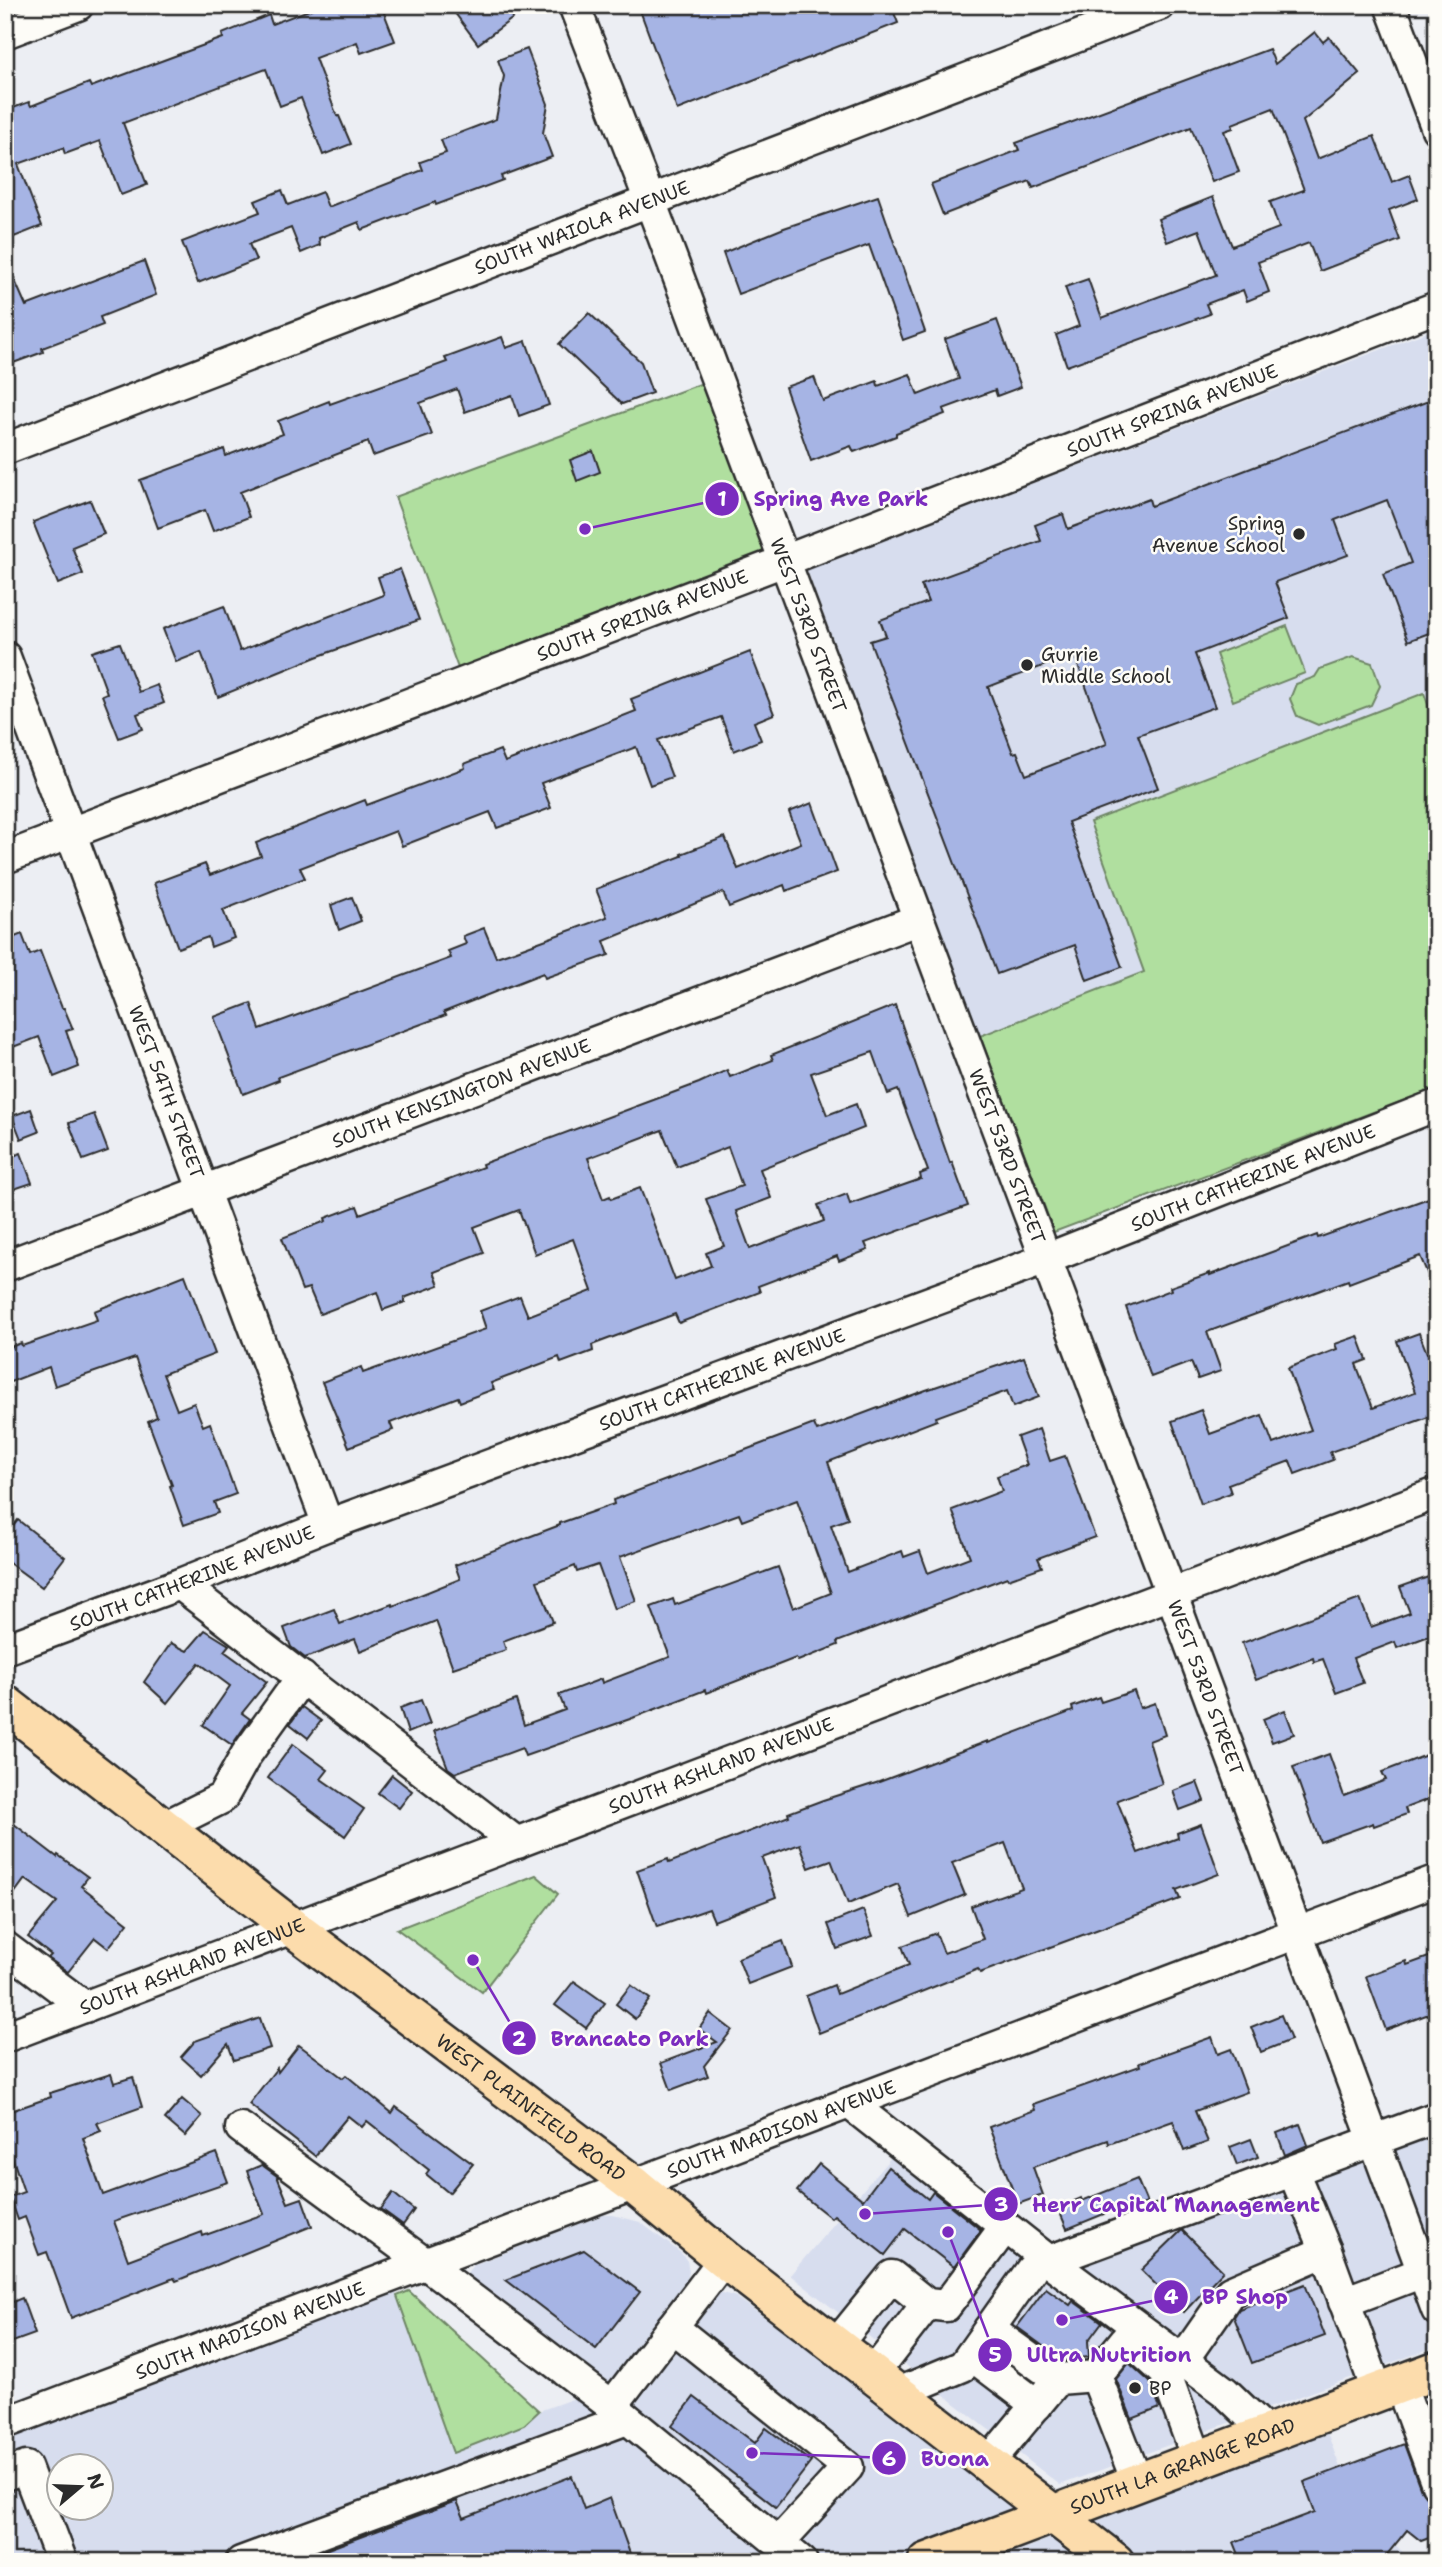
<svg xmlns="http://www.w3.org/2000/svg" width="1442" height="2567" font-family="'Shantell Sans',sans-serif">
<rect width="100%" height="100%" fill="#eceef3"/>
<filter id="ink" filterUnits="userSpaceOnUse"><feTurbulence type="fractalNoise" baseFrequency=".0143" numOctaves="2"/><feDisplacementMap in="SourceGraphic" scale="14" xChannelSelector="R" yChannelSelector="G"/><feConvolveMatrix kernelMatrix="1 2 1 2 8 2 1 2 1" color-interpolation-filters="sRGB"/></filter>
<g filter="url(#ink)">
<!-- built -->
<g fill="#d7ddee" fill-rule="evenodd">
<polygon points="1437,328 1437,711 1431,713 1423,693 1090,822 1145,972 980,1036 807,570"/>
<polygon points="1437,2108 1437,2346 1060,2485 790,2275 911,2134 1055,2246"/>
<path d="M 603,2215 L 613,2215 L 640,2222 L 681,2253 L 687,2261 L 689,2271 L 687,2281 L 638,2346 L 658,2359 L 711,2297 L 719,2292 L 736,2297 L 1040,2512 L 905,2562 L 5,2562 L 5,2431 L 392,2282 L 453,2453 L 524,2425 L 539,2411 L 605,2387 L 469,2280 L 467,2273 L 473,2265 ZM 60,2466 L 102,2466 L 102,2508 L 60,2508 Z"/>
<polygon points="1322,2419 1356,2510 1414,2562 1131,2562 1070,2515"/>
<polygon points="1054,2537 1085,2562 989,2562"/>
</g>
<!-- green -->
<g fill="#b0df9f" stroke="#6e8565" stroke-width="2">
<polygon points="708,381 776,560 462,679 395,497"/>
<polygon points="1287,626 1305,673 1233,701 1216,654"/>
<polygon points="1353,657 1372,663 1380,686 1371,705 1318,725 1297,716 1290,699 1296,684 1315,677 1320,669"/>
<polygon points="1424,693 1431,713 1437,711 1437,1088 1054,1232 980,1036 1144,972 1090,822"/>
<polygon points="536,1875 558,1894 482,1992 397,1929"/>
<polygon points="409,2291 539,2411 524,2425 453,2453 397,2296"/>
</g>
<!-- building -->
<g fill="#a6b4e4" stroke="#2b2b2b" stroke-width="2" fill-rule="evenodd">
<polygon points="322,5 381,5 395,41 361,53 357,42 315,58 337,116 339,116 351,144 323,155 301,98 280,106 266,69 123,123 147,185 121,195 100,141 65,154 63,148 18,164 42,226 14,237 5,214 5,111 29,102 31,106 89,83 91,87 223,38 222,34 269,15 272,24"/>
<polygon points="449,5 504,5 513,18 478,44"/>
<polygon points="638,5 891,5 898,23 677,110"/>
<polygon points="1315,32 1323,42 1329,37 1360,74 1303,121 1317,159 1374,136 1392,182 1409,175 1418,199 1389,210 1400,240 1320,271 1309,243 1258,262 1269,292 1247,301 1243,290 1206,304 1210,314 1067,366 1056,335 1079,326 1065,287 1088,279 1102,318 1216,275 1199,230 1167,242 1158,219 1213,197 1232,246 1279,228 1270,202 1304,190 1273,108 1232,124 1233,128 1224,131 1239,172 1212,182 1191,127 1033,188 1030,181 943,215 931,184 1019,150 1016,143 1269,49 1275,64"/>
<polygon points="527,49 548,104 543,133 552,157 501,176 503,180 436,205 435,202 362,230 359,222 319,238 320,245 301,253 291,228 249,244 256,260 198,283 182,242 260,212 255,201 282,190 288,205 322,192 328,207 423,170 420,162 446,153 441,140 496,119 504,76 498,60"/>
<polygon points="878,196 925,332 903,340 869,245 738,294 723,253 784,228"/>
<polygon points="5,258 26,306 144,261 156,295 100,317 103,325 42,348 43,352 5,366"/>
<polygon points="589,313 641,362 652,393 622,404 559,344"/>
<polygon points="997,320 1021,387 997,396 995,390 943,409 945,414 896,433 896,436 854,452 851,446 811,461 785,387 814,377 823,401 877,381 878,386 910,374 918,395 959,379 945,339"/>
<polygon points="502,337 506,348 526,341 549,405 519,416 512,395 465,412 457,389 420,403 432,435 373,456 368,442 240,492 249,517 213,531 205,510 158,528 140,480 224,449 226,456 283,434 278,421 329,401 330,404 447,362 445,358"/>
<path d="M 1431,400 L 1437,416 L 1437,630 L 1408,641 L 1383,574 L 1411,563 L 1387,500 L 1335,520 L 1348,555 L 1275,582 L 1289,618 L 1195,654 L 1215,707 L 1138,735 L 1158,788 L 1068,822 L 1122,967 L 1087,980 L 1075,945 L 997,974 L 870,641 L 886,636 L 880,620 L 928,602 L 921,585 L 1041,541 L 1035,525 L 1063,514 L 1068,529 L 1149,499 L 1151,506 ZM 1074,654 L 1107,744 L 1026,775 L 1017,752 L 1013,753 L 988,687 Z"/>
<polygon points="593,451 600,472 577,481 570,460"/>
<polygon points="90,500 104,534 72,547 83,574 58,584 33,522"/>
<polygon points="400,569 419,620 316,657 218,697 201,652 176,662 163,629 224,606 240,651 384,595 378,577"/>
<polygon points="120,643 139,692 157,685 164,703 137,714 143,729 119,738 102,695 107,693 92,652"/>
<polygon points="750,652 774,714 754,722 761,740 734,751 721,717 658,740 672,777 650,785 636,747 541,783 551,808 497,828 490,812 402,846 396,831 300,868 305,878 223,910 234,938 211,947 208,937 178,948 154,883 205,864 210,875 261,856 256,843 365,800 367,805 465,768 464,764 500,750 505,762 547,746 636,711 631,699"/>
<polygon points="812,803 837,872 786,891 784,885 729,907 723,892 604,941 609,955 545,978 543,973 444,1012 446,1015 278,1077 279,1080 243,1094 214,1017 251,1003 260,1029 451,958 448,951 466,944 463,936 484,928 496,957 514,951 607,917 596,889 682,856 681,854 725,837 738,869 801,843 789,812"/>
<polygon points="352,897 361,921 339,930 331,905"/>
<polygon points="22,934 30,955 40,951 62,1008 64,1008 73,1029 66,1031 79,1067 54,1077 39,1037 5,1050 5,941"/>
<path d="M 895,1005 L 950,1163 L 952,1162 L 968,1206 L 865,1243 L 868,1250 L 839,1261 L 837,1256 L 758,1286 L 760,1292 L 679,1323 L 675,1314 L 592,1345 L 593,1351 L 561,1363 L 559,1357 L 491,1383 L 494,1389 L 460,1402 L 458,1397 L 390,1423 L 393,1430 L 349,1447 L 322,1382 L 361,1367 L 363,1373 L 486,1329 L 480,1311 L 520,1296 L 528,1316 L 592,1291 L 573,1239 L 535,1254 L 519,1210 L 474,1227 L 484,1253 L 434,1272 L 439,1285 L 404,1298 L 405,1302 L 383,1310 L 377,1292 L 320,1314 L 309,1288 L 302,1290 L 282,1238 L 326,1221 L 325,1218 L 357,1206 L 360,1214 L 483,1167 L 482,1164 L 699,1083 L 727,1070 L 730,1077 L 773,1060 L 771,1055 ZM 873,1052 L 888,1094 L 898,1090 L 928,1171 L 920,1174 L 921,1179 L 850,1204 L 847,1194 L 818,1205 L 824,1221 L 750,1249 L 736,1211 L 771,1198 L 760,1169 L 864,1128 L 856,1104 L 827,1115 L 811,1073 ZM 662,1130 L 677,1167 L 728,1147 L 742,1186 L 706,1199 L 724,1246 L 706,1253 L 711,1266 L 675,1280 L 640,1188 L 611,1199 L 610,1196 L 603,1199 L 588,1158 Z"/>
<polygon points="31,1109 39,1132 21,1139 12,1116"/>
<polygon points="94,1114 108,1151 83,1160 69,1123"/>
<polygon points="21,1153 32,1183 5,1192 5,1159"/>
<polygon points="1437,1195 1437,1296 1420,1256 1349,1283 1348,1280 1207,1332 1221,1371 1198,1379 1191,1362 1151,1377 1126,1307 1171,1290 1170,1287 1210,1273 1210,1275 1317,1235 1318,1238"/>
<polygon points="185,1275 215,1354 163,1374 177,1410 194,1403 203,1426 210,1423 236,1494 214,1502 218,1513 184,1525 170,1486 172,1485 148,1421 157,1417 135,1358 55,1386 49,1367 5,1384 5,1349 21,1343 22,1346 97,1320 94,1311"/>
<polygon points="1419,1333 1427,1353 1437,1350 1437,1414 1330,1452 1333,1460 1295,1474 1290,1461 1228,1484 1231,1493 1201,1504 1172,1421 1201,1410 1210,1434 1262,1415 1273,1444 1311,1430 1288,1368 1337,1349 1335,1344 1358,1336 1367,1360 1356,1364 1373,1408 1415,1392 1397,1341"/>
<polygon points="1024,1357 1039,1397 1013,1407 1007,1391 936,1417 937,1420 828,1462 848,1519 831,1525 848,1572 902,1551 904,1557 920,1551 928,1573 970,1557 952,1510 1002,1491 997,1476 1027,1465 1017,1437 1039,1429 1050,1461 1065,1456 1095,1537 1038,1558 1042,1567 1008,1579 1007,1577 837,1642 838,1645 798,1661 796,1658 706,1693 705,1690 630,1719 525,1756 522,1748 455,1773 448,1768 434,1731 516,1700 524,1725 565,1710 559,1695 601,1679 602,1683 670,1657 651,1607 673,1599 675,1605 778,1567 793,1608 831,1593 797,1500 742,1521 739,1514 620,1557 636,1601 614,1609 598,1565 577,1572 575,1566 537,1581 553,1622 503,1641 506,1650 453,1668 436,1621 360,1651 355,1639 305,1658 291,1647 284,1628 334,1609 340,1624 392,1604 393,1606 460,1579 455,1565 560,1525 560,1523 614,1504 613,1500 814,1424 817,1431 926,1390"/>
<polygon points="18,1520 65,1557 42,1587 5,1560 5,1536"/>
<polygon points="1437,1574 1437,1633 1397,1648 1395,1642 1353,1658 1363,1683 1336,1693 1323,1659 1314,1662 1313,1658 1256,1680 1242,1643 1360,1599 1371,1627 1410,1613 1400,1587"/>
<polygon points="205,1630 229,1645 224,1651 267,1682 242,1713 250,1719 232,1745 203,1725 230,1686 199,1663 167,1703 144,1682 171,1643 187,1651"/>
<polygon points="1134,1691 1140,1708 1155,1703 1165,1735 1149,1741 1162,1784 1117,1800 1138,1853 1178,1838 1177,1833 1201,1824 1219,1874 1176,1890 1180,1899 980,1973 978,1969 819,2033 806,1996 834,1985 837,1994 909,1965 902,1946 936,1933 944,1953 983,1939 971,1906 1022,1888 1005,1843 952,1863 965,1895 911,1917 898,1884 848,1904 831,1860 809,1868 800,1844 762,1858 776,1897 714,1921 709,1909 657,1927 637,1870 668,1859 669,1863 789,1816 788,1813 823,1800 879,1782 988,1741 988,1743 1073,1711 1072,1707 1099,1697 1101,1702"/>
<polygon points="421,1700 430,1724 408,1733 400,1708"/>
<polygon points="302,1707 321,1721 308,1738 290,1724"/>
<polygon points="1285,1710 1294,1734 1272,1742 1263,1719"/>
<polygon points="293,1744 328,1770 321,1779 364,1809 345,1836 268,1778"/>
<polygon points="1437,1751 1437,1796 1405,1808 1407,1814 1374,1826 1373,1823 1320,1842 1293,1767 1329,1754 1344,1796 1386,1780 1382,1772"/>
<polygon points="392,1775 412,1791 399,1808 378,1793"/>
<polygon points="1197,1782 1204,1801 1180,1810 1173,1791"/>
<polygon points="5,1817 57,1857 58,1855 88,1877 81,1886 128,1923 108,1948 95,1938 68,1972 48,1958 51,1955 28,1937 57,1902 25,1879 5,1906"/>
<polygon points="863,1910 873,1936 837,1949 828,1924"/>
<polygon points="783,1941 792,1967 748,1984 738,1958"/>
<polygon points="1437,1954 1437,2011 1386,2030 1366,1976 1406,1961 1407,1965"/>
<polygon points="574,1981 605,2003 586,2028 555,2005"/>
<polygon points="631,1985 650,1999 635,2019 616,2004"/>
<polygon points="710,2013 732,2030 704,2066 708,2076 671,2090 661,2063 717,2042 699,2029"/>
<polygon points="1281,2015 1291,2040 1261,2052 1251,2027"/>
<polygon points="260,2018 270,2048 234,2060 228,2044 201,2075 181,2057 195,2041"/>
<polygon points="1212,2037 1218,2054 1231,2049 1247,2092 1195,2111 1208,2142 1184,2151 1173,2121 1109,2144 1108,2140 1033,2167 1043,2195 1018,2204 989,2127 1035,2110 1033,2104 1140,2066 1139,2063"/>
<polygon points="299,2045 343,2078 346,2075 392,2113 396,2107 473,2164 449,2193 426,2174 429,2170 367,2121 362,2127 348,2116 315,2156 249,2104 277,2068 278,2072"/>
<polygon points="111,2074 114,2083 133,2077 142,2107 97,2123 101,2131 83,2138 103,2195 217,2153 228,2182 114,2221 128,2260 202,2232 203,2236 264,2214 247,2171 262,2165 277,2176 288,2203 302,2198 312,2226 176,2281 174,2278 71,2318 47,2252 39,2255 25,2217 18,2220 10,2197 24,2192 5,2136 5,2113 51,2097 50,2093"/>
<polygon points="182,2099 202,2116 185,2136 165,2119"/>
<polygon points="1300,2124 1308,2145 1285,2155 1277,2133"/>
<polygon points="1251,2139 1258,2157 1237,2165 1230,2147"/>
<polygon points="819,2164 863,2200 888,2167 928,2199 933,2192 981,2230 954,2267 905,2229 885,2255 834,2215 831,2218 797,2191"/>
<polygon points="1137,2179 1147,2203 1123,2212 1121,2207 1067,2229 1058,2208 1081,2198 1082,2201"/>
<polygon points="393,2193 414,2210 403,2225 381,2209"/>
<polygon points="1182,2230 1223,2271 1184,2312 1141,2270"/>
<polygon points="584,2250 640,2292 596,2349 506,2280"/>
<polygon points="1305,2284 1325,2336 1252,2363 1234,2317 1239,2309"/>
<polygon points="1046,2288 1070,2305 1073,2301 1102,2322 1088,2341 1089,2357 1062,2360 1017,2327"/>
<polygon points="22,2298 35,2334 10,2343 5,2332 5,2305"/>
<polygon points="1129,2363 1150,2382 1160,2408 1132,2419 1116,2379"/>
<polygon points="694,2397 755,2443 766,2428 811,2462 776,2507 672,2426"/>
<polygon points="1404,2444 1421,2490 1428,2498 1437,2522 1437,2535 1421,2541 1407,2530 1381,2562 1242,2562 1234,2542 1315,2512 1304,2482"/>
<polygon points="572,2476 584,2509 610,2498 633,2562 293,2562 457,2501 464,2518"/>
</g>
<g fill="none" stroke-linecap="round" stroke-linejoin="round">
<defs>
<g id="minor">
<path id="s1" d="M 574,5 L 650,201 L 1171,1593 L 1437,2310"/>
<polyline points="1390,5 1437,129"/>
<polyline points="5,33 78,5"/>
<path id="s2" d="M 5,449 L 1159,5"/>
<path id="s3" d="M 5,657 L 328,1525"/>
<path id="s4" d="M 5,858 L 784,561 L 1437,307"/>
<path id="s5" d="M 5,1266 L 917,920"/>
<polyline points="180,1584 517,1843"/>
<path id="s6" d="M 5,1649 L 180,1584 L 328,1525 L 1046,1259 L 1437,1105"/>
<polyline points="164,1827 222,1798 246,1755 302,1677"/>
<polyline points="5,1947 85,2007"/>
<path id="s7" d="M 5,2037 L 1437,1493"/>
<polyline points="849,2103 1049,2261 1225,2392 1269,2434"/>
<polyline points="241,2128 426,2264 612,2406 802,2562"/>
<polyline points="1293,2171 1326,2251 1378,2393"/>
<polyline points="1049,2261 1437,2117"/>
<polyline points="1344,2302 1423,2272"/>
<polyline points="672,2327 848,2467 779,2542"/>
<polyline points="989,2329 1058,2379"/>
<polyline points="836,2345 892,2276 927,2304 946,2306 1005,2227"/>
<polyline points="971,2355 1037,2405"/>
<polyline points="1182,2361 1230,2292 1326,2251"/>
<polyline points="873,2374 927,2304"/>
<polyline points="1096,2376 1138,2484"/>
<polyline points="1400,2384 1437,2484"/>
<polyline points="898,2393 963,2366 1031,2270"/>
<polyline points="612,2406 724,2259"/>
<path id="s8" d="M 5,2423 L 1437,1880"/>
<polyline points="988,2463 1058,2379 1096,2376 1127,2338 1165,2372 1198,2461"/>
<polyline points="5,2475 26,2467 62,2562"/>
<polyline points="241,2562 627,2419"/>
</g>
<g id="major">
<path id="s9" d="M 5,1704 L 293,1928 L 634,2185 L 724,2259 L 1115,2562"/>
<path id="s10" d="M 927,2562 L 1437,2370"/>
</g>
</defs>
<!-- minor casing -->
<use href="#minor" stroke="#2b2b2b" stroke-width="35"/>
<!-- major casing -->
<use href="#major" stroke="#2b2b2b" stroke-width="42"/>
<!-- minor -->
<use href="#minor" stroke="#fdfcf7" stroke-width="30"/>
<!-- major -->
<use href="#major" stroke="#fcdcac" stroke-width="37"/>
</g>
</g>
<!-- markers -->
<g fill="#2b2b2b" stroke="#fdfcf7" stroke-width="2.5">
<circle cx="1299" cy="534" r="7"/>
<circle cx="1027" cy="665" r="7"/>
<circle cx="1135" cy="2388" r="7"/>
</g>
<g text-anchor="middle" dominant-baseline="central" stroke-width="5" stroke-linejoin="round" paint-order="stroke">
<!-- street labels -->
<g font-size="19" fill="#2b2b2b" stroke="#fdfcf7">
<text stroke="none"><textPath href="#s2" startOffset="618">SOUTH WAIOLA AVENUE</textPath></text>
<text stroke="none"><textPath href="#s4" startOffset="1250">SOUTH SPRING AVENUE</textPath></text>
<text stroke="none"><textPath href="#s4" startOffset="682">SOUTH SPRING AVENUE</textPath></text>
<text stroke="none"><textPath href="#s1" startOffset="663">WEST 53RD STREET</textPath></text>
<text stroke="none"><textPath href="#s3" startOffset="464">WEST 54TH STREET</textPath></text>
<text stroke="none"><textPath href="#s5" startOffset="488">SOUTH KENSINGTON AVENUE</textPath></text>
<text stroke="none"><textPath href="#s1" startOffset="1230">WEST 53RD STREET</textPath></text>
<text stroke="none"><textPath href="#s6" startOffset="1334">SOUTH CATHERINE AVENUE</textPath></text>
<text stroke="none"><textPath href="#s6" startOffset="766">SOUTH CATHERINE AVENUE</textPath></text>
<text stroke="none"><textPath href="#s6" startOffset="200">SOUTH CATHERINE AVENUE</textPath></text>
<text stroke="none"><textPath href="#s1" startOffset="1797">WEST 53RD STREET</textPath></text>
<text stroke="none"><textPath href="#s7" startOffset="766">SOUTH ASHLAND AVENUE</textPath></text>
<text stroke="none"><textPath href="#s7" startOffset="200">SOUTH ASHLAND AVENUE</textPath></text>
<text stroke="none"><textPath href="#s9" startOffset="663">WEST PLAINFIELD ROAD</textPath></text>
<text stroke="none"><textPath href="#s8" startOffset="830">SOUTH MADISON AVENUE</textPath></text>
<text stroke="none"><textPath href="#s8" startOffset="262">SOUTH MADISON AVENUE</textPath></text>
<text stroke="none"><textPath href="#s10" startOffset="273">SOUTH LA GRANGE ROAD</textPath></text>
</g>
<!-- poi labels -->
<g font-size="19" fill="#2b2b2b" stroke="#fdfcf7" text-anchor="start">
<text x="1285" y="523" text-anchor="end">Spring<tspan x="1285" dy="22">Avenue School</tspan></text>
<text x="1041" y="654">Gurrie<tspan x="1041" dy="22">Middle School</tspan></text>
<text x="1149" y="2388">BP</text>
</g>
</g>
<!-- callouts -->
<path fill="none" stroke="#7b2cbf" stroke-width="2.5" d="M585 529L722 499M473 1960L519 2038M865 2214L1001 2204M1062 2320L1171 2297M948 2232L995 2355M752 2453L889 2458"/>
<g fill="#7b2cbf" stroke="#fdfcf7" stroke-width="2.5">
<circle cx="585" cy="529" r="7"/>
<circle cx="473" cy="1960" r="7"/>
<circle cx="865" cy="2214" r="7"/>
<circle cx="1062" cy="2320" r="7"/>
<circle cx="948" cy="2232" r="7"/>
<circle cx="752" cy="2453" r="7"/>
<circle cx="722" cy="499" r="18"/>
<circle cx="519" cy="2038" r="18"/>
<circle cx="1001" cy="2204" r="18"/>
<circle cx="1171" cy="2297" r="18"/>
<circle cx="995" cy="2355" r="18"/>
<circle cx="889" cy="2458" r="18"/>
</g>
<g font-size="21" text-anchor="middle" font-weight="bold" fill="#fff">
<text x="722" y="506">1</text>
<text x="519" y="2046">2</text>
<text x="1001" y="2212">3</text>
<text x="1171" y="2304">4</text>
<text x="995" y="2362">5</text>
<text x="889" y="2466">6</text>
</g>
<g font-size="21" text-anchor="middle" font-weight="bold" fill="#7b2cbf" stroke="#fdfcf7" stroke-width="5" stroke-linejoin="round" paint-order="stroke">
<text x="841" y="506">Spring Ave Park</text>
<text x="630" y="2046">Brancato Park</text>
<text x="1176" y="2212">Herr Capital Management</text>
<text x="1245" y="2304">BP Shop</text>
<text x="1109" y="2362">Ultra Nutrition</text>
<text x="955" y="2466">Buona</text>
</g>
<!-- margin -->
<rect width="1442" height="2567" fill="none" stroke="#fdfcf7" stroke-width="28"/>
<rect x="14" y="14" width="1414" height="2539" fill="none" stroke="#2b2b2b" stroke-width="2.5" filter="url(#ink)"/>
<!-- north arrow -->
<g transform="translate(80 2487) rotate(71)"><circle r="33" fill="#fdfcf7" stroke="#a9a8a5" stroke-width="2"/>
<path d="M0-5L12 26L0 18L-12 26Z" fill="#2b2b2b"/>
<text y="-10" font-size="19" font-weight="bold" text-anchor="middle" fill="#2b2b2b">N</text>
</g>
</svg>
